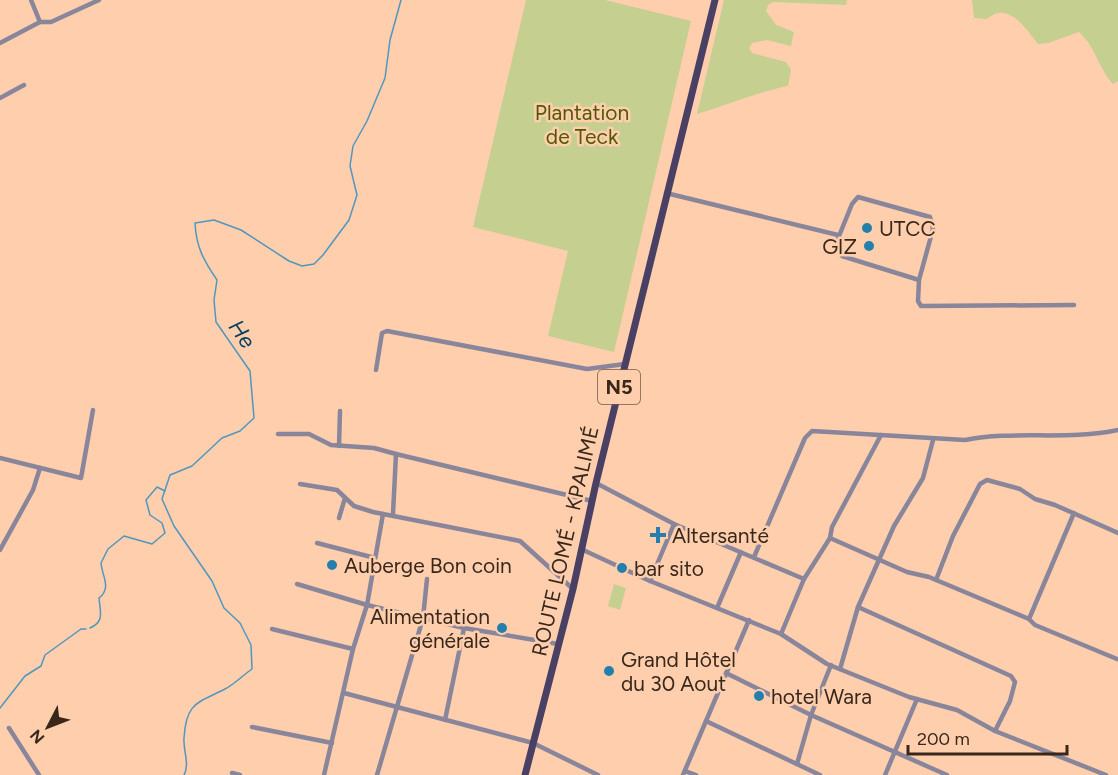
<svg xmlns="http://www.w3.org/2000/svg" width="1118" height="775" font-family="Figtree,sans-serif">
<rect width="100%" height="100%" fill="#fecead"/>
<!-- green -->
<g fill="#c5cf8f">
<polygon points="526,0 605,0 691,21 614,352 548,336 568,251 473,227"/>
<path d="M 724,0 L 847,0 L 846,5 L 773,2 L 768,5 L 766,11 L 776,25 L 794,32 L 791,46 L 767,40 L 752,43 L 749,48 L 752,53 L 786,62 L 791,70 L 788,86 C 757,92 727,105 697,114 Z"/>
<path d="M 972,0 L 1118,0 L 1118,81 L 1113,84 C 1098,68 1096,47 1079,32 L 1048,43 L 1038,44 C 1026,29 1008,0 987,19 L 974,18 Z"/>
<polygon points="614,584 626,588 620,610 608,606"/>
</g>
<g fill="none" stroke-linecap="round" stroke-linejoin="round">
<!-- stream -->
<g stroke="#5097bf" stroke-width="1.5">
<path d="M 90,628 C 105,622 100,611 99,598 C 112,588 102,576 101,563 L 108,549 L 124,536 L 152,544 L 165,533 L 162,523 L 150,515 L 146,500 L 157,487 L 165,491"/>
<polyline points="0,708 25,676 41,666 45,655 81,629 86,629"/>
<path d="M 184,775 C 190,764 183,750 184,738 C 186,702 198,703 225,689 C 235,684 243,675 252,669 L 251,645 L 240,623 L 224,608 L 212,581 L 174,526 L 162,499 L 170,475 L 192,466 L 222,438 L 240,431 L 254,418 L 250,371 L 216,322 L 214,300 L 217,280 C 204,261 196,247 195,223 L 214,220 L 241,230 L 289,261 L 302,266 L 314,264 L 323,255 L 349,220 L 357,195 L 350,166 L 353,146 L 367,121 L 385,78 L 390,40 L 401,0"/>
</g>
<!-- street -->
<g stroke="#89859a" stroke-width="4.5">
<polyline points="31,0 40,22"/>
<polyline points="0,43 40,22 51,22 99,0"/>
<polyline points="0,98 24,85"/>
<polyline points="666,193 838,235 839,252 842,256 919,280 918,301 921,306 1074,305"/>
<polyline points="839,236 852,204 858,197 930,217 933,229 919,280"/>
<polyline points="376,370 382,333 387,331 587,369 625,364"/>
<polyline points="278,434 309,434 331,445 374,448 396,454 393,514"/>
<polyline points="339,446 340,411"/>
<polyline points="396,454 592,501"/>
<polyline points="0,458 81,478 93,410"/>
<polyline points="596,483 674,524 804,579"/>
<polyline points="300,484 337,490 354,506 373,512 520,541 573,589"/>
<polyline points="339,518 345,498"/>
<polyline points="830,538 907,572 929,577 1029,619 1035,625 1117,659"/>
<polyline points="317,543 375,558"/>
<polyline points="581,549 650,581 781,634 827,664 909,697 957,710 995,731 1106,775"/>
<polyline points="0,550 33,490 40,468"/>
<path d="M 754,557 L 805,438 L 812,431 L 965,440 C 1015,430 1068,441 1118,430"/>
<polyline points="936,580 953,536 980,484 987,480 1020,489 1035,499 1055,505 1118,533"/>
<polyline points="650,581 674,524"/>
<polyline points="297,584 367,605 383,514"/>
<polyline points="858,607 894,526 923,478 933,440"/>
<polyline points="717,608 741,552"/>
<polyline points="1029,619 1074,513"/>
<polyline points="272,629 353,649"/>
<polyline points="781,634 804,579 830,538 832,527 881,435"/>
<polyline points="840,669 858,607 1011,676 1015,682 1010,701 995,731"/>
<polyline points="726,673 811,715 947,775"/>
<polyline points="344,693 533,743 598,775"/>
<polyline points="445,720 464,628"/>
<polyline points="706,721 820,775"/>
<polyline points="252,727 332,743"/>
<polyline points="9,728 39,775"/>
<polyline points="797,764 811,715 831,665"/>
<polyline points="685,771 696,775"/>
<polyline points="232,773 240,775"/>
<polyline points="324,775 353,649 367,605 464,628 558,644"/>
<polyline points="377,775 423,618 427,579"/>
<polyline points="683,775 749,620"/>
<polyline points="885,775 917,699"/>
</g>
<!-- primary -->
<polyline stroke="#4a4064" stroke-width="7" points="525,775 573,589 596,483 715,0"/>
</g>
<!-- markers -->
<g fill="#247fad" stroke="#fecead" stroke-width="2">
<circle cx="867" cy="228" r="6"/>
<circle cx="869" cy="246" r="6"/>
<path d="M655 526h6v6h6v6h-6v6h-6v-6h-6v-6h6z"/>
<circle cx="332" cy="565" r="6"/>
<circle cx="622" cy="568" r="6"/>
<circle cx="502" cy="628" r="6"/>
<circle cx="609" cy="671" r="6"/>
<circle cx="759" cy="696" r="6"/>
</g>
<g text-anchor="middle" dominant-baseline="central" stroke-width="5" stroke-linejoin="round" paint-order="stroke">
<!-- shield labels -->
<rect fill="#fecead" stroke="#745947" stroke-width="1.5" x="598" y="370" width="42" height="34" rx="4.5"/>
<g font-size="20" font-weight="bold" fill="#39271b">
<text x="619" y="387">N5</text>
</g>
<!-- park labels -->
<g font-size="21" fill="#515905" stroke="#fecead">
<text x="582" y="112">Plantation<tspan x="582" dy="24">de Teck</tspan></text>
</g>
<!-- poi labels -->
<g font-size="21" fill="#39271b" stroke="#fecead" text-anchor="start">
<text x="879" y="228">UTCC</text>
<text x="857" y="246" text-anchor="end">GIZ</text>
<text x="672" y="535">Altersanté</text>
<text x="344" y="565">Auberge Bon coin</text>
<text x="634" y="568">bar sito</text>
<text x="490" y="616" text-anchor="end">Alimentation<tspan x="490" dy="24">générale</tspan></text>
<text x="621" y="659">Grand Hôtel<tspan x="621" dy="24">du 30 Aout</tspan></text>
<text x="771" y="696">hotel Wara</text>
</g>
<!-- street labels -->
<g font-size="21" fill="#39271b" stroke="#fecead">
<text transform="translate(565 541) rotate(-77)">ROUTE LOMÉ - KPALIMÉ</text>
</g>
<!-- water labels -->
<g font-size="22" font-style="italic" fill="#04415d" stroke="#fecead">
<text transform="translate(242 334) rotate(55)">He</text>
</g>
</g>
<!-- north arrow -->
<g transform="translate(48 727) rotate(228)" stroke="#fecead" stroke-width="4.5" paint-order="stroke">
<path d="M0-4.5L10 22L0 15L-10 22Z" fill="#39271b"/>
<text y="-9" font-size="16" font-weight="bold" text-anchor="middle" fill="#39271b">N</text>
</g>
<!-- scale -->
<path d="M908 745v9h159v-9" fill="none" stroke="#39271b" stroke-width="3"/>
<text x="917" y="745" font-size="18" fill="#39271b" stroke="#fecead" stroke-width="4.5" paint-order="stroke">200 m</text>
</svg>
